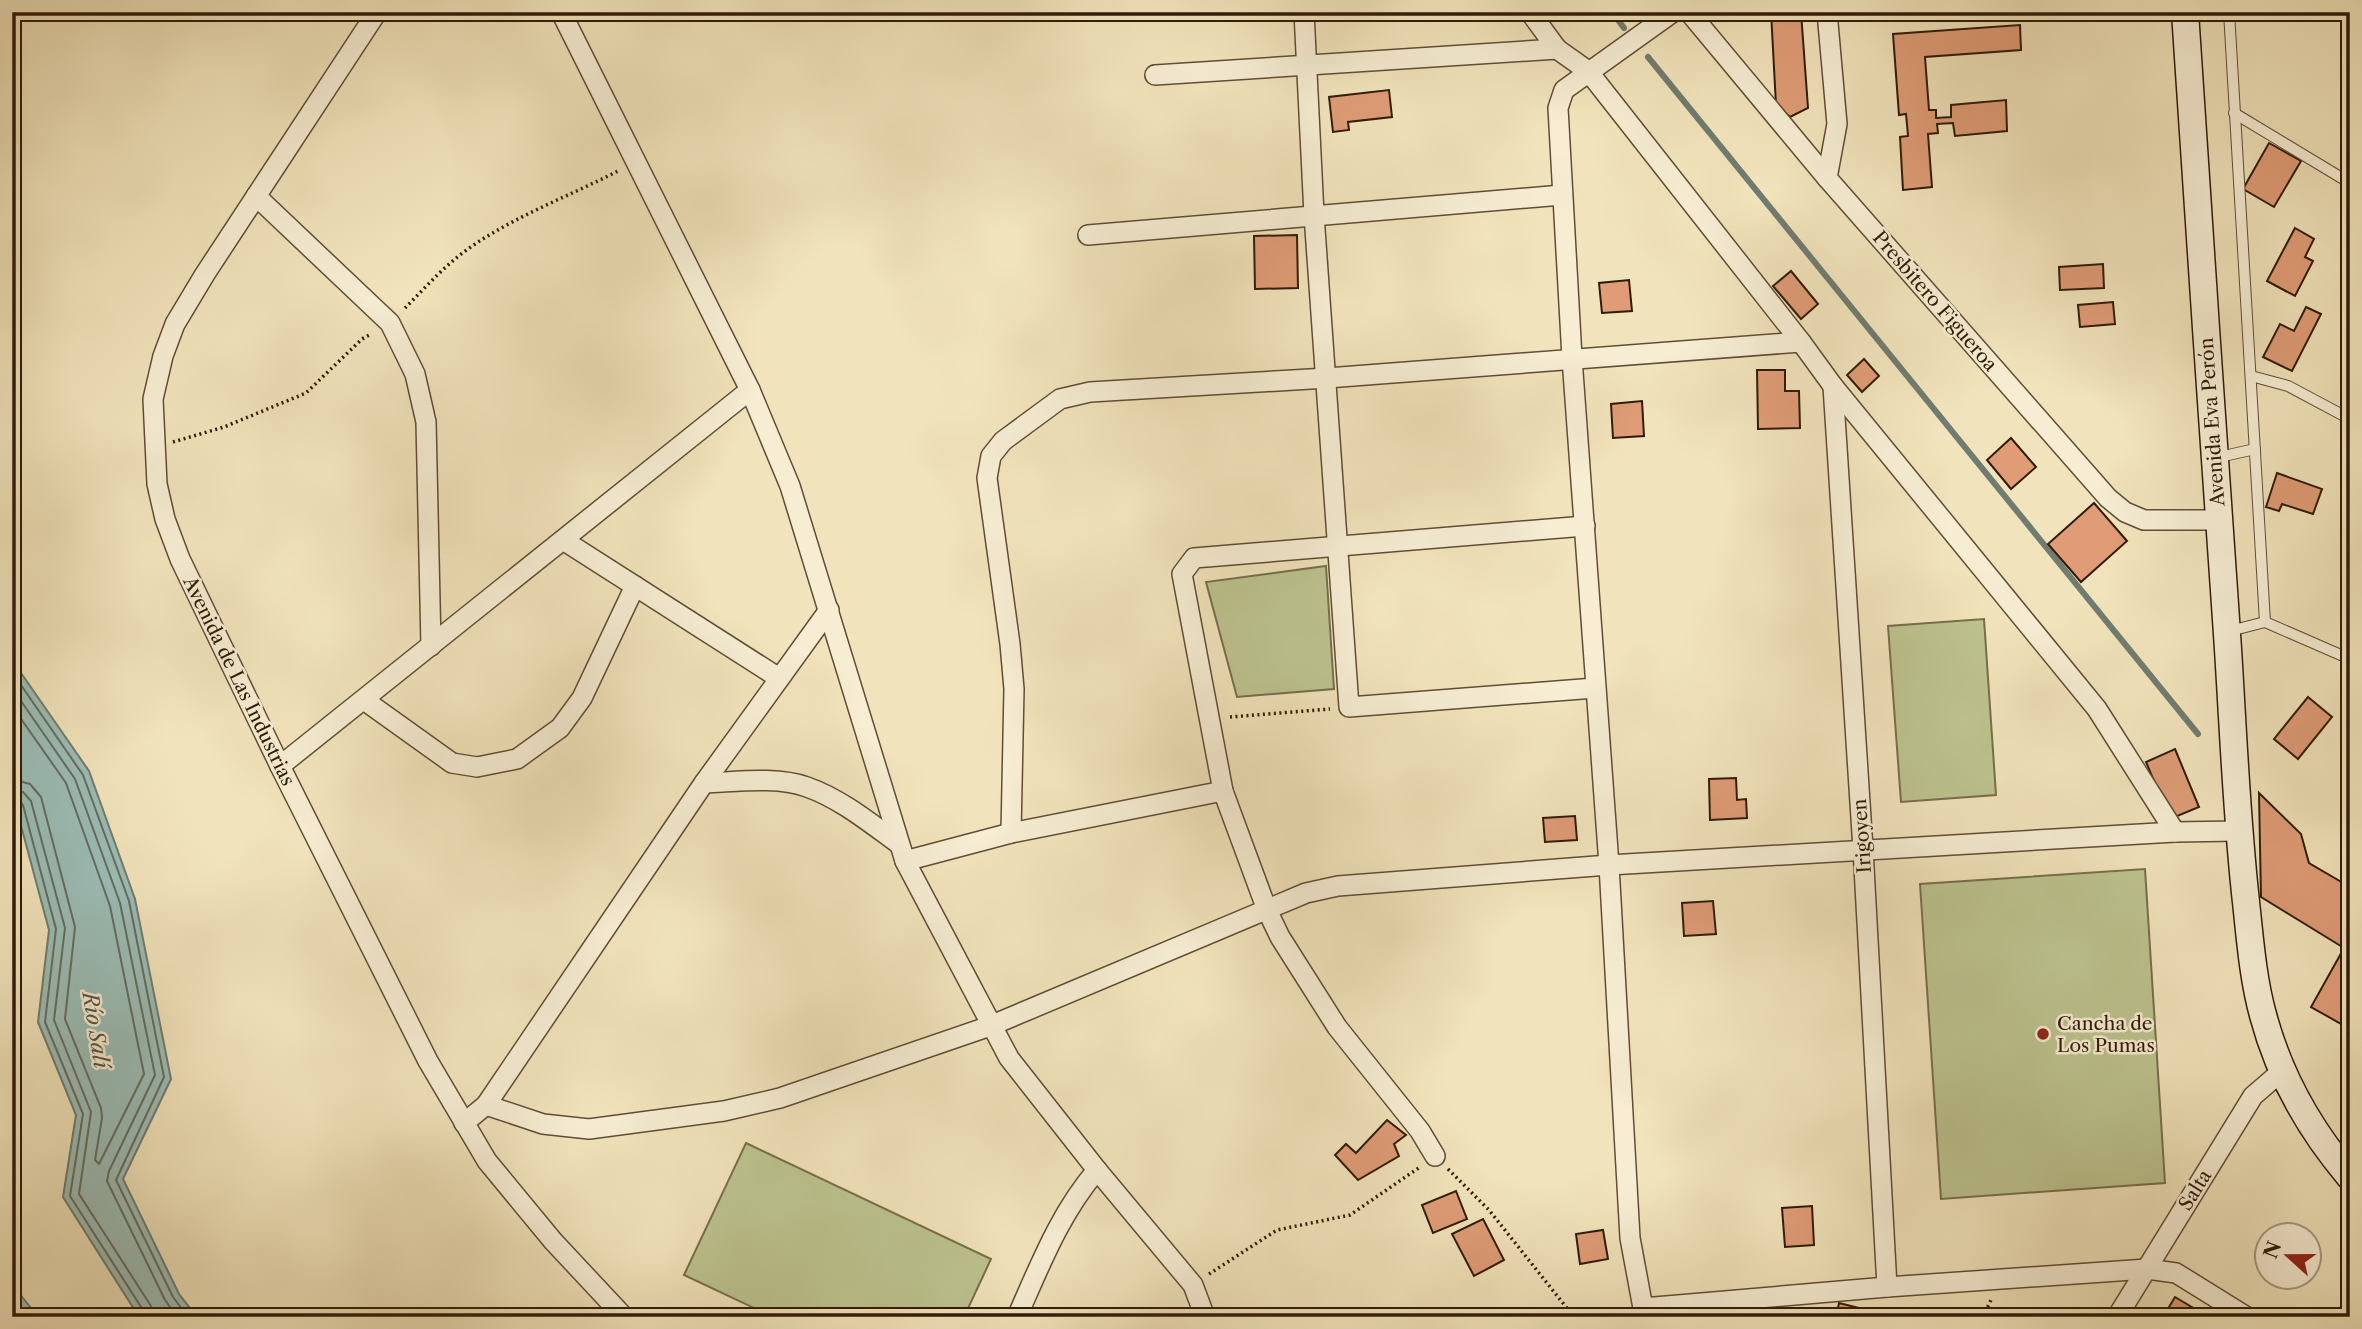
<svg xmlns="http://www.w3.org/2000/svg" width="2362" height="1329" font-family="'Libre Caslon Text',serif">
<rect width="100%" height="100%" fill="#f1e3bb"/>
<filter id="stains"><feTurbulence type="fractalNoise" baseFrequency=".00286" numOctaves="4"/><feColorMatrix values="0 0 0 0 .2 0 0 0 0 .09 0 0 0 0 .02 0 0 0 .5 -.17"/></filter>
<radialGradient id="worn" r=".72"><stop offset=".6" stop-color="#630" stop-opacity="0"/><stop offset="1" stop-color="#630" stop-opacity=".3"/></radialGradient>
<!-- green -->
<g fill="#bcc38f" stroke="#766f4c" stroke-width="2">
<polygon points="1326,566 1334,689 1237,697 1206,582"/>
<polygon points="1984,619 1996,795 1901,802 1888,626"/>
<polygon points="2145,869 2165,1183 1941,1199 1920,884"/>
<polygon points="746,1143 991,1259 964,1317 773,1317 684,1275"/>
</g>
<!-- water -->
<g fill="#9bbdb6" stroke="#707c70" stroke-width="2">
<polygon points="12,660 89,771 135,899 171,1079 123,1179 179,1294 197,1317 139,1317 63,1197 76,1115 38,1022 49,930 16,807 12,801"/>
<polygon points="12,1284 38,1317 12,1317"/>
</g>
<g fill="none" stroke-linecap="round" stroke-linejoin="round">
<!-- shore -->
<g stroke="#666c5f" stroke-width="2">
<polyline points="12,672 83,775 129,901 164,1077 116,1180 173,1297 188,1317"/>
<polyline points="12,688 75,779 120,903 155,1075 109,1171 107,1181 165,1300 177,1317"/>
<polyline points="12,706 66,783 110,906 144,1074 99,1164 95,1160 102,1118 101,1108 65,1019 75,927 41,797 30,784 12,779"/>
<polyline points="12,790 23,792 31,801 65,928 54,1020 91,1112 79,1194 151,1306 153,1317"/>
<polyline points="12,798 19,800 23,805 56,929 45,1022 83,1114 70,1196 143,1310 145,1317"/>
</g>
<!-- stream -->
<g stroke="#707c70" stroke-width="6">
<polyline points="1612,12 1624,28"/>
<polyline points="1648,57 2198,734"/>
</g>
</g>
<!-- building -->
<g fill="#df9c76" stroke="#301b08" stroke-width="2">
<polygon points="1771,12 1801,12 1808,108 1790,117 1776,105"/>
<polygon points="2020,25 2021,50 1925,57 1929,110 1936,110 1936,118 1951,117 1951,105 2006,100 2007,131 1955,136 1953,123 1937,124 1938,133 1928,134 1932,187 1903,190 1900,137 1908,136 1906,114 1899,115 1893,34"/>
<polygon points="1389,90 1392,117 1348,122 1349,130 1333,132 1329,97"/>
<polygon points="2269,143 2301,161 2274,207 2243,189"/>
<polygon points="2295,228 2314,239 2305,257 2313,261 2295,296 2267,281"/>
<polygon points="1297,235 1298,288 1255,289 1254,236"/>
<polygon points="2103,264 2104,288 2060,290 2059,267"/>
<polygon points="1791,271 1818,304 1801,319 1773,286"/>
<polygon points="1629,280 1632,311 1602,313 1599,283"/>
<polygon points="2113,302 2115,324 2080,327 2078,305"/>
<polygon points="2306,307 2321,314 2292,371 2263,357 2280,324 2294,331"/>
<polygon points="1864,359 1879,376 1862,392 1847,375"/>
<polygon points="1757,370 1785,370 1785,391 1799,391 1800,428 1758,429"/>
<polygon points="1642,401 1644,436 1613,438 1611,404"/>
<polygon points="2011,438 2036,467 2011,489 1987,460"/>
<polygon points="2277,473 2322,489 2313,514 2282,504 2279,511 2266,507"/>
<polygon points="2094,503 2127,541 2081,582 2048,544"/>
<polygon points="2308,697 2332,717 2298,759 2274,739"/>
<polygon points="2175,749 2199,807 2170,819 2146,762"/>
<polygon points="1736,778 1737,800 1746,799 1747,818 1710,820 1709,779"/>
<polygon points="2259,793 2301,834 2309,863 2350,887 2350,1029 2311,1007 2344,948 2261,897"/>
<polygon points="1575,816 1577,840 1545,842 1543,818"/>
<polygon points="1713,901 1716,934 1684,936 1682,903"/>
<polygon points="1387,1120 1406,1135 1394,1144 1399,1156 1358,1180 1335,1155 1346,1144 1356,1153"/>
<polygon points="1456,1191 1467,1219 1433,1233 1422,1205"/>
<polygon points="1812,1206 1814,1245 1785,1247 1782,1208"/>
<polygon points="1483,1219 1504,1260 1474,1276 1452,1234"/>
<polygon points="1603,1230 1608,1259 1580,1264 1576,1234"/>
<polygon points="2175,1297 2200,1312 2198,1317 2163,1317"/>
<polygon points="1839,1303 1863,1309 1861,1317 1836,1317"/>
</g>
<g fill="none" stroke-linecap="round" stroke-linejoin="round">
<defs>
<g id="service">
<polyline points="2229,12 2265,622"/>
<polyline points="2234,113 2350,183"/>
<polyline points="2251,376 2288,386 2350,419"/>
<polyline points="2215,458 2255,449"/>
<polyline points="2230,631 2265,622 2350,659"/>
</g>
<g id="minor">
<polyline points="377,12 205,274 175,324 163,356 153,399 157,484 165,519 180,559 280,766 428,1061 487,1161 553,1241 624,1317"/>
<polyline points="561,12 750,390 790,486 905,861 1011,833 1223,791"/>
<polyline points="1304,12 1314,215 1349,707 1595,688"/>
<polyline points="1530,12 1557,49"/>
<polyline points="1673,12 1564,90 1558,108 1572,358 1609,865 1630,1238 1643,1308 1887,1287 2147,1269 2176,1273 2247,1317"/>
<polyline points="1689,12 1827,178 2108,498 2125,512 2144,520 2218,520"/>
<polyline points="1827,12 1837,124 1827,178"/>
<polyline points="1155,75 1557,49 1588,71 1801,342 1833,386 2097,709 2175,832 2238,831"/>
<polyline points="256,196 390,323 415,374 426,422 431,646"/>
<polyline points="1088,235 1562,195"/>
<polyline points="1833,386 1863,849 1887,1287"/>
<polyline points="563,540 779,678"/>
<polyline points="364,700 452,763 477,767 517,759 560,728 582,698 635,586"/>
<polyline points="280,766 750,390"/>
<path d="M 704,783 C 736,782 776,776 807,787 C 841,799 870,823 899,844"/>
<polyline points="1011,833 1014,689 1010,644 987,478 991,456 1003,441 1060,399 1090,392 1327,378 1801,342"/>
<polyline points="905,861 1009,1058 1097,1170 1193,1285 1205,1317"/>
<polyline points="486,1105 543,1124 589,1129 724,1111 780,1098 990,1026 1306,893 1338,886 1609,865 2175,832"/>
<polyline points="464,1123 486,1105 704,783 829,610"/>
<polyline points="1435,1156 1420,1131 1337,1027 1280,937 1267,910 1223,791 1182,574 1194,558 1585,526"/>
<path d="M 1017,1317 C 1040,1265 1060,1213 1097,1170"/>
<polyline points="2117,1317 2253,1096 2282,1071"/>
</g>
<path id="secondary" d="M 2185,12 C 2198,219 2213,427 2227,634 C 2233,723 2236,813 2246,902 C 2250,939 2253,979 2263,1015 C 2279,1075 2310,1130 2350,1177"/>
</defs>
<!-- service casing -->
<use href="#service" stroke="#604d35" stroke-width="12"/>
<!-- minor casing -->
<use href="#minor" stroke="#604d35" stroke-width="22"/>
<!-- secondary casing -->
<use href="#secondary" stroke="#301b08" stroke-width="29"/>
<!-- path -->
<g stroke="#301b08" stroke-width="3.5" stroke-dasharray="2 3.5" stroke-linecap="butt">
<path d="M 405,308 C 421,292 437,274 455,259 C 501,221 566,198 620,170"/>
<polyline points="173,442 224,427 306,393 362,339 371,334"/>
<polyline points="1230,717 1330,709"/>
<polyline points="1448,1169 1489,1210 1574,1317"/>
<polyline points="1209,1274 1277,1230 1350,1215 1420,1167"/>
<polyline points="1983,1317 1991,1300"/>
</g>
<!-- service -->
<use href="#service" stroke="#f6edd3" stroke-width="10"/>
<!-- minor -->
<use href="#minor" stroke="#f6edd3" stroke-width="19"/>
<!-- secondary -->
<use href="#secondary" stroke="#f6edd3" stroke-width="26"/>
</g>
<!-- markers -->
<circle fill="#8f2418" stroke="#f6edd3" stroke-width="2.5" cx="2043" cy="1034" r="7"/>
<g text-anchor="middle" dominant-baseline="central" stroke-width="5" stroke-linejoin="round" paint-order="stroke">
<!-- street labels -->
<g font-size="19" fill="#301b08" stroke="#f6edd3">
<text transform="translate(1935 301) rotate(49)">Presbitero Figueroa</text>
<text transform="translate(2212 422) rotate(-94)">Avenida Eva Perón</text>
<text transform="translate(239 681) rotate(64)">Avenida de Las Industrias</text>
<text transform="translate(1862 836) rotate(-94)">Irigoyen</text>
<text transform="translate(2195 1190) rotate(-58)">Salta</text>
</g>
<!-- poi labels -->
<g font-size="19" fill="#301b08" stroke="#f6edd3" text-anchor="start">
<text x="2057" y="1023">Cancha de<tspan x="2057" dy="22">Los Pumas</tspan></text>
</g>
<!-- water labels -->
<g font-size="21" font-style="italic" fill="#555445" stroke="#f6edd3">
<text transform="translate(96 1030) rotate(81)">Río Salí</text>
</g>
</g>
<!-- margin -->
<rect width="2362" height="1329" fill="none" stroke="#f1e3bb" stroke-width="42"/>
<rect x="14" y="14" width="2334" height="1301" fill="none" stroke="#301b08" stroke-width="3.5"/>
<rect x="21" y="21" width="2320" height="1287" fill="none" stroke="#301b08" stroke-width="2"/>
<!-- north arrow -->
<g transform="translate(2288 1256) rotate(291)"><circle r="33" fill="#f6edd3" stroke="#a79982" stroke-width="2"/>
<path d="M0-5L12 26L0 18L-12 26Z" fill="#8f2418"/>
<text y="-10" font-size="19" font-weight="bold" text-anchor="middle" fill="#301b08">N</text>
</g>
<rect width="100%" height="100%" filter="url(#stains)"/>
<rect width="100%" height="100%" fill="url(#worn)"/>
</svg>
